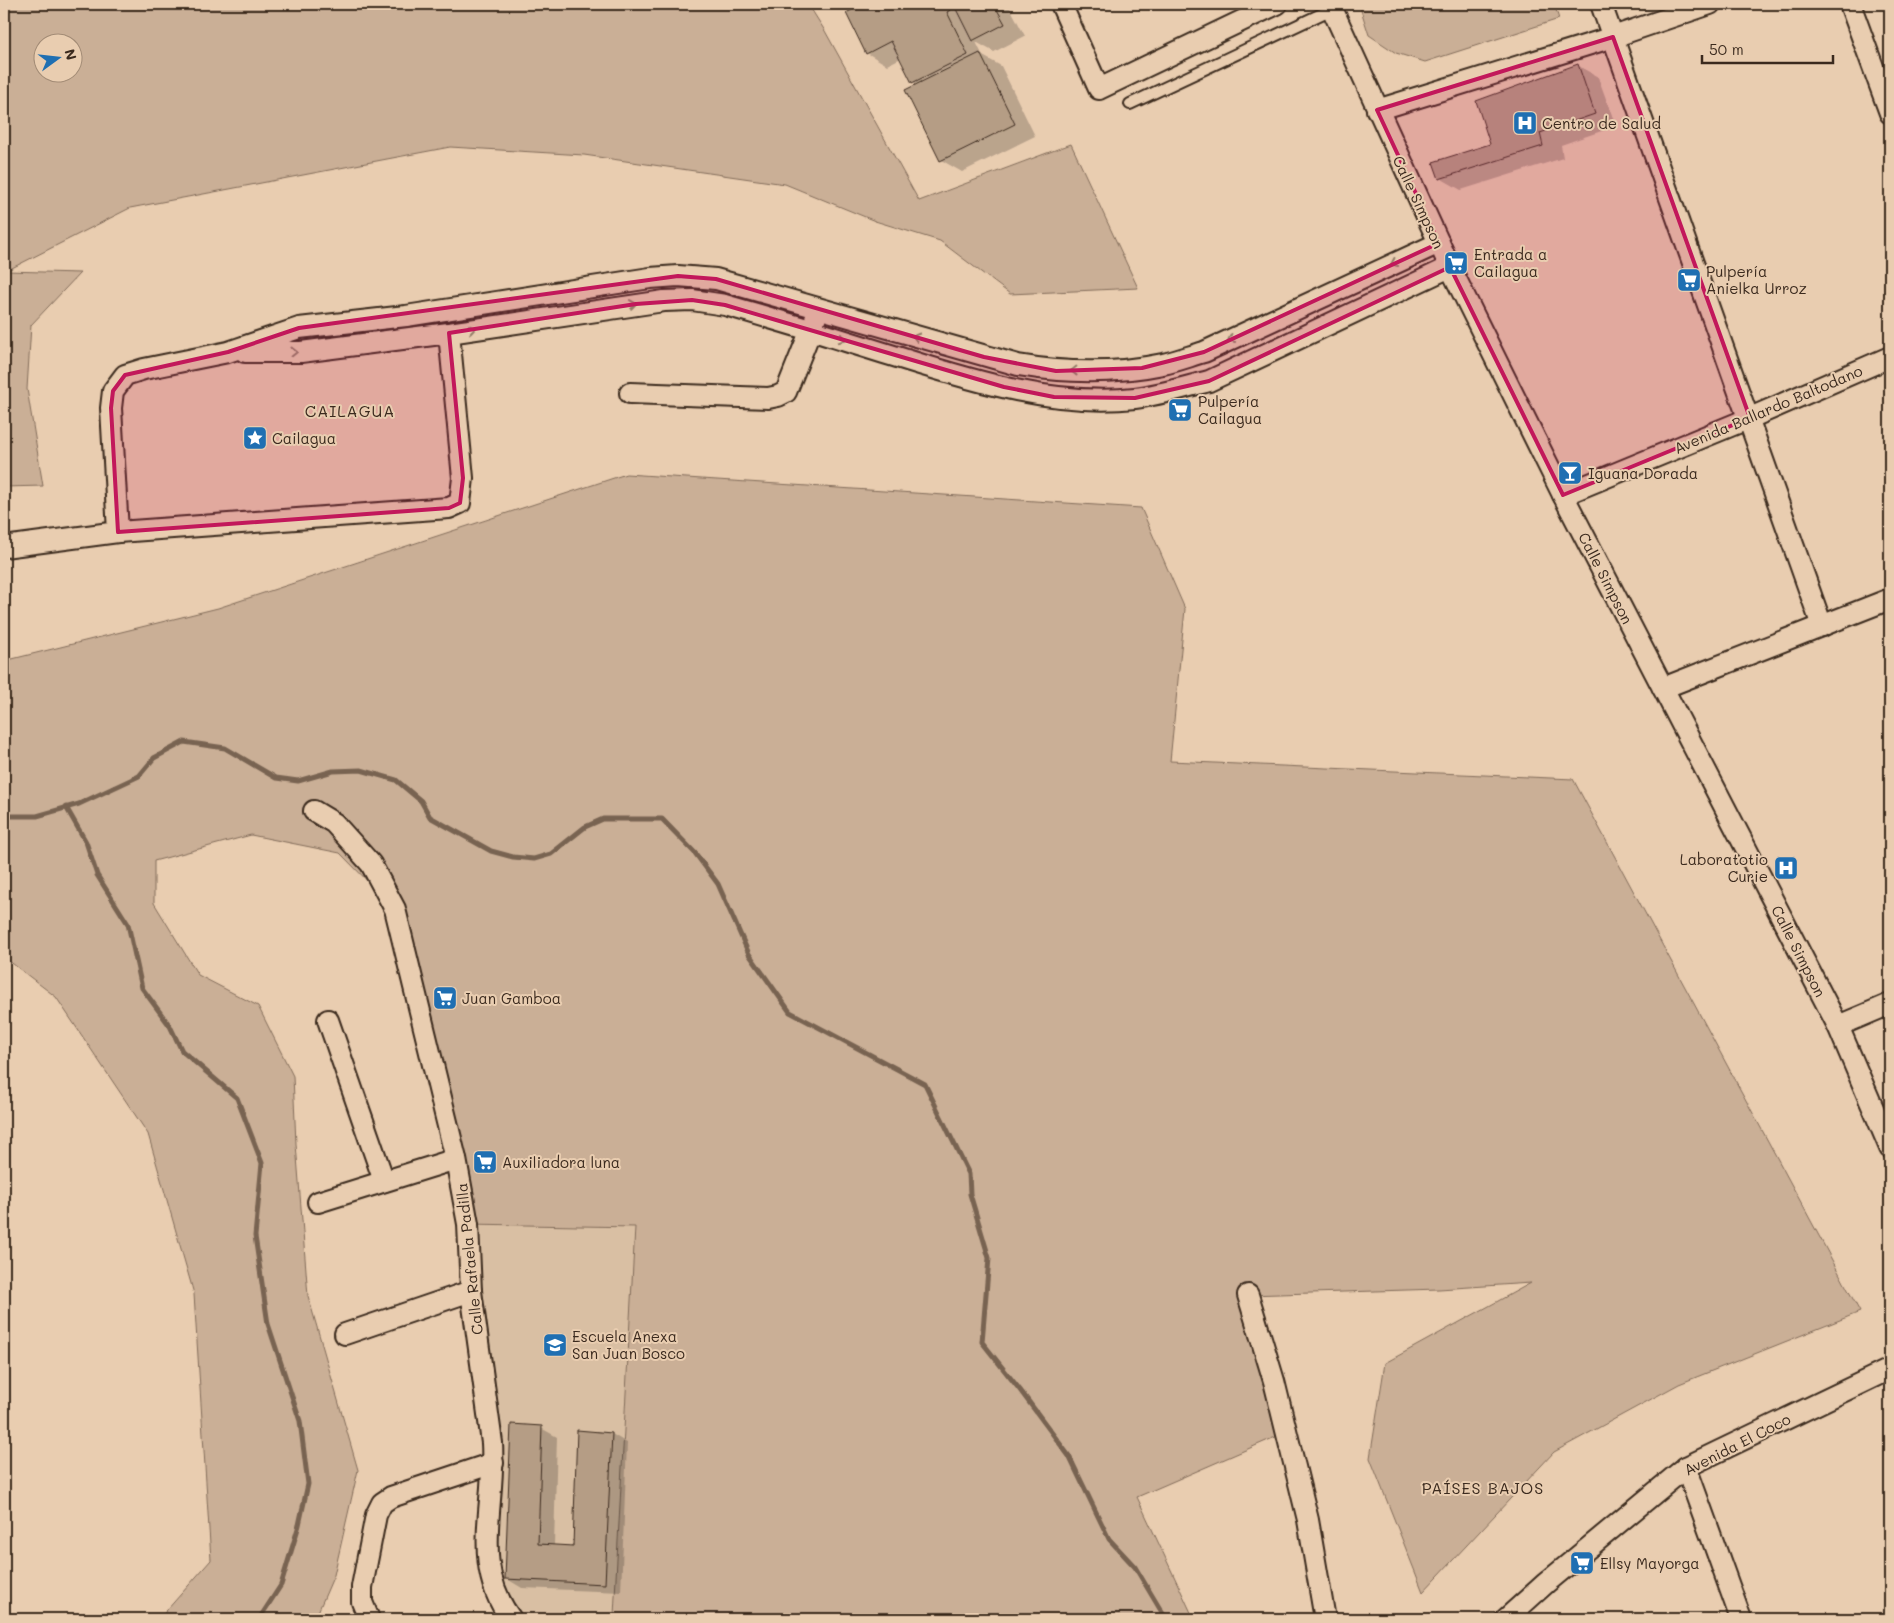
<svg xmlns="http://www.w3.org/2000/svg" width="1894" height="1623" font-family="Mali,sans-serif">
<rect width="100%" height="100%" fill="#e9cdb0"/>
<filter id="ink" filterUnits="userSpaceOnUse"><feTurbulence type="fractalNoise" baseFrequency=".02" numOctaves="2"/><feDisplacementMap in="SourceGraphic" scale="10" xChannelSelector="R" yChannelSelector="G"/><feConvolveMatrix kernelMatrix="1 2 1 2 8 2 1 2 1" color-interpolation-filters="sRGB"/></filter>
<g filter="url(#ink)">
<!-- built -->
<polygon fill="#d9bfa3" points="468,1224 636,1227 614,1619 511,1619 500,1604"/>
<!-- green -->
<g fill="#caaf96" stroke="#826c5a" fill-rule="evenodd">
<path d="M 4,4 L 808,4 L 825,31 L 919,201 L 1071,144 L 1138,288 L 1010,294 L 940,241 L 875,221 L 785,184 L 584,155 L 450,147 L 130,208 L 6,271 L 80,273 L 31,325 L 27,389 L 43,486 L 4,487 ZM 42,42 L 72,42 L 72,72 L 42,72 Z"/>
<polygon points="1359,4 1554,4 1559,19 1425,62 1396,53 1369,35"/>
<polygon points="626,474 1141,508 1185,609 1170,761 1573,779 1860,1312 1679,1384 1554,1452 1423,1592 1370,1458 1385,1363 1531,1283 1439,1289 1248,1295 1287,1432 1137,1497 1194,1619 616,1619 614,1615 635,1227 468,1224 395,909 340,853 251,835 154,861 154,903 198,975 258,1006 293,1076 296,1144 308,1296 358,1470 334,1575 315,1619 159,1619 211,1560 194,1294 148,1134 56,997 4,957 4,661 218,608"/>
</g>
<!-- shadow -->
<g fill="#0003">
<polygon points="862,4 1008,4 1025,36 994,52 976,42 983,56 1001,66 1035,136 962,172 941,160 918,85 913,82 901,58 887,65 867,53"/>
<polygon points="1577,65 1598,77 1616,126 1561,145 1563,158 1461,190 1440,178 1491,144"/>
<polygon points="541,1428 557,1437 554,1546 574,1547 612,1434 627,1443 621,1592 522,1588 507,1579"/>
</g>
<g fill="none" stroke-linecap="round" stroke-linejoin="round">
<!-- stream -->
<g stroke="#786351" stroke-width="5">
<polyline points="66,807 86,842 97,875 128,924 142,988 170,1026 182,1051 237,1098 262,1163 255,1236 268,1324 300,1421 308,1484 299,1525 281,1585 259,1619"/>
<polyline points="4,816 37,816 79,804 139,776 154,758 184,742 225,748 276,778 298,781 333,771 361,770 396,780 421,801 430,817 491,851 513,857 534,859 551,854 585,827 603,819 662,819 695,853 718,884 749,954 790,1012 925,1084 969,1174 970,1194 989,1258 982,1342 1020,1390 1069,1456 1109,1539 1135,1567 1166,1619"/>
</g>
</g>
<!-- building -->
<g fill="#b59d85" stroke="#3b2a1e">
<polygon points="860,4 994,4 1005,24 972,41 955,7 947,12 968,55 912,83 891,41 866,54 846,13 861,5"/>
<polygon points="980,53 1015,124 940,161 905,90"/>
<polygon points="1578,64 1595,114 1540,133 1543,146 1439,179 1433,162 1490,144 1476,101"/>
<polygon points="511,1424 542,1426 538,1544 573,1546 577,1430 612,1433 605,1584 505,1579"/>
</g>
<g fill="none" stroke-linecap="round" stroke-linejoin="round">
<defs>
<polyline id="service" points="1130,104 1332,9"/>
<g id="minor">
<polyline points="1061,4 1099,89 1277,4"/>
<polyline points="1330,4 1450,267 1563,495 1838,1026 1890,1148"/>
<polyline points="1601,4 1822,626"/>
<polyline points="1850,4 1890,113"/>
<polyline points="1377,110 1613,37 1710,4"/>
<path d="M 449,333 L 463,478 L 460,503 L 449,508 L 118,532 L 111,408 L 113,391 L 125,375 L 144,369 L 228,352 L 299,328 L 406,316 L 650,278 L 678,276 L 716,279 L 1018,365 C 1065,373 1115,374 1163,364 C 1177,361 1190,356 1204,352 L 1439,243"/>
<path d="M 245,352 L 301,352 L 449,333 L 664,301 L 692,300 L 725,305 C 778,320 831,336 884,353 C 965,378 1049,407 1135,398 C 1160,395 1185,387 1209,381 L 1450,267"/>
<polyline points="630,393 768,398 778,396 786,392 816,317"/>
<polyline points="1563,495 1750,418 1890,357"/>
<polyline points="4,547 118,532"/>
<polyline points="1663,688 1890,599"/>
<path d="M 314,811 L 334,823 L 371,864 L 395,909 L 456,1159 L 468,1224 L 471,1291 L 492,1443 C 496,1506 470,1564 511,1619"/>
<polyline points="328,1020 384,1181"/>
<polyline points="1838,1026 1890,1004"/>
<polyline points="318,1202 456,1159"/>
<polyline points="1248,1295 1274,1381 1308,1520 1325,1619"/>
<polyline points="345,1334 471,1291"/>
<polyline points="1686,1467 1741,1619"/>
<polyline points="369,1619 362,1602 362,1587 376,1515 382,1503 391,1497 493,1463"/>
<polyline points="1506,1619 1546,1583 1686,1467 1890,1369"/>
</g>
</defs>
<!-- service casing -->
<use href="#service" stroke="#3b2a1e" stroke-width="14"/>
<!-- minor casing -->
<use href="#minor" stroke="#3b2a1e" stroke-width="24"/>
<!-- service -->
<use href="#service" stroke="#e9cdb0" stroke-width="10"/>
<!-- minor -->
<use href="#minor" stroke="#e9cdb0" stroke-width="20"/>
</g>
<!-- one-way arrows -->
<defs><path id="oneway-chevron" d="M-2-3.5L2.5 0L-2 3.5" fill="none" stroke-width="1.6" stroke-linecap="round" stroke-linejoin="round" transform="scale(1.25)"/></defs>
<g stroke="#927c67">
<use href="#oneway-chevron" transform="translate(1394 263) rotate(155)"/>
<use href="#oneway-chevron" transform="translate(633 304) rotate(-8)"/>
<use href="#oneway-chevron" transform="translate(472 329) rotate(-9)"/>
<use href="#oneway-chevron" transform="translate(916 337) rotate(-164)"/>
<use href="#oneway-chevron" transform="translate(842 339) rotate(17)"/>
<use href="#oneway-chevron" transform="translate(1231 339) rotate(155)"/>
<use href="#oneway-chevron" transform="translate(294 352) rotate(-1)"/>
<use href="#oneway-chevron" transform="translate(1074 371) rotate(179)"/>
</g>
</g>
<!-- marked area -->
<path fill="#c2185b" fill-opacity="0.2" stroke="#c2185b" stroke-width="4" stroke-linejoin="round" d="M 1613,37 L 1750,418 L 1563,495 L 1450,267 L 1209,381 L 1135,398 L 1054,397 L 1004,387 L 725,305 L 692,300 L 636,304 L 449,333 L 463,478 L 460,503 L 449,508 L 118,532 L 111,408 L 113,391 L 125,375 L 228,352 L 299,328 L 678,276 L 716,279 L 984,357 L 1056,371 L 1142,368 L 1204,352 L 1439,243 L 1377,110 Z"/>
<!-- icons -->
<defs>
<symbol id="hospital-square" viewBox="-11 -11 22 22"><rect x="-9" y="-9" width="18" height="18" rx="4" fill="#1f6fb2" stroke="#e9cdb0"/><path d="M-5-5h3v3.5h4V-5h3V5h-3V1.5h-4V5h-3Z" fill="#fff"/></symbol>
<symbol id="supermarket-square" viewBox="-11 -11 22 22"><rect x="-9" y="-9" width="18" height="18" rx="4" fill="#1f6fb2" stroke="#e9cdb0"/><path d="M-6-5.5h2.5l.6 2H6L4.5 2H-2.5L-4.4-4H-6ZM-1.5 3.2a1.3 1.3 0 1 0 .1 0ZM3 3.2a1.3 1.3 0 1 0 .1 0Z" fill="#fff"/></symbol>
<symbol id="sight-square" viewBox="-11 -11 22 22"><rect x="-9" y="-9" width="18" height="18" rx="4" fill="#1f6fb2" stroke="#e9cdb0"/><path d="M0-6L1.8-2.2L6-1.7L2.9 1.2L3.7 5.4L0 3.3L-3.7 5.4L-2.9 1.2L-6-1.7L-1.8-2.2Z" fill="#fff"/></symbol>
<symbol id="bar-square" viewBox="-11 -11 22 22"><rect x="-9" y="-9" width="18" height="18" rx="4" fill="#1f6fb2" stroke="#e9cdb0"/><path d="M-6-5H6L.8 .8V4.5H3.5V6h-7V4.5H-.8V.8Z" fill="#fff"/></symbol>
<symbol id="school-square" viewBox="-11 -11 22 22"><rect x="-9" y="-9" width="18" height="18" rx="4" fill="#1f6fb2" stroke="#e9cdb0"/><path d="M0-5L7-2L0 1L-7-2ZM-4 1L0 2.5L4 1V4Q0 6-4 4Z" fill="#fff"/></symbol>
</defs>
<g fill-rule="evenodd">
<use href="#hospital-square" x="1511" y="109" width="28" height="28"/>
<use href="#supermarket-square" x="1442" y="249" width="28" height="28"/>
<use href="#supermarket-square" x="1675" y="266" width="28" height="28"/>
<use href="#supermarket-square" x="1166" y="396" width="28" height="28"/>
<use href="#sight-square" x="241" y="424" width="28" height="28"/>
<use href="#bar-square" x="1556" y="459" width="28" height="28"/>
<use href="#hospital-square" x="1772" y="854" width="28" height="28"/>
<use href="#supermarket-square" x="431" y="984" width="28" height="28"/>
<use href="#supermarket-square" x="471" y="1148" width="28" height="28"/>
<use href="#school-square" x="541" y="1331" width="28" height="28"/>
<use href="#supermarket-square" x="1568" y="1549" width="28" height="28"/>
</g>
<g text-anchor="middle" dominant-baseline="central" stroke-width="4" stroke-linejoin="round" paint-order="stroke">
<!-- poi labels -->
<g font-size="15" fill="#3b2a1e" stroke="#e9cdb0" text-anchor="start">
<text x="1542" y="123">Centro de Salud</text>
<text x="1474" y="254">Entrada a<tspan x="1474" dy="17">Cailagua</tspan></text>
<text x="1706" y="271">Pulpería<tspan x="1706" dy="17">Anielka Urroz</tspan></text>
<text x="1198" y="401">Pulpería<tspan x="1198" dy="17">Cailagua</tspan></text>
<text x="272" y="438">Cailagua</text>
<text x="1588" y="473">Iguana Dorada</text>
<text x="1768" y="859" text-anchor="end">Laboratotio<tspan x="1768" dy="17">Curie</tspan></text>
<text x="462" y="998">Juan Gamboa</text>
<text x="502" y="1162">Auxiliadora luna</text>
<text x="572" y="1336">Escuela Anexa<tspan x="572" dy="17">San Juan Bosco</tspan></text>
<text x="1600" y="1563">Ellsy Mayorga</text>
</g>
<!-- street labels -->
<g font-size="15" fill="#3b2a1e" stroke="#e9cdb0">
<text transform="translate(1419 202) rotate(65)">Calle Simpson</text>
<text transform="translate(1768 409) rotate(-23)">Avenida Ballardo Baltodano</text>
<text transform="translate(1606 578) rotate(63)">Calle Simpson</text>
<text transform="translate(1799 951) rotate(63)">Calle Simpson</text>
<text transform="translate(469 1259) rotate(-96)">Calle Rafaela Padilla</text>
<text transform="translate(1737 1444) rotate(-27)">Avenida El Coco</text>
</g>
<!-- neighbourhood labels -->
<g font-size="16" letter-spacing="1" fill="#3b2a1e" stroke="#e9cdb0">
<text x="350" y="410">CAILAGUA</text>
<text x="1483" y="1487">PAÍSES BAJOS</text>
</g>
</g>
<!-- margin -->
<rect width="1894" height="1623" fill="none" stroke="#e9cdb0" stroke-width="20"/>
<rect x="10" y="10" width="1874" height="1603" fill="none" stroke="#3b2a1e" stroke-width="2" filter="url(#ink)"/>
<!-- north arrow -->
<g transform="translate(58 58) rotate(75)"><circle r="24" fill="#e9cdb0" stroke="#a38c76"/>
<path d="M0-4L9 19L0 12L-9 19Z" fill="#1f6fb2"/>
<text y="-8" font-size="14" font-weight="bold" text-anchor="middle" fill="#3b2a1e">N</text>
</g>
<!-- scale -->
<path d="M1702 55v8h131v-8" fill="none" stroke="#3b2a1e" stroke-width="2.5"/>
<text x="1709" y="55" font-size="15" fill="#3b2a1e" stroke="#e9cdb0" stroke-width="4" paint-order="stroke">50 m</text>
</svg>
